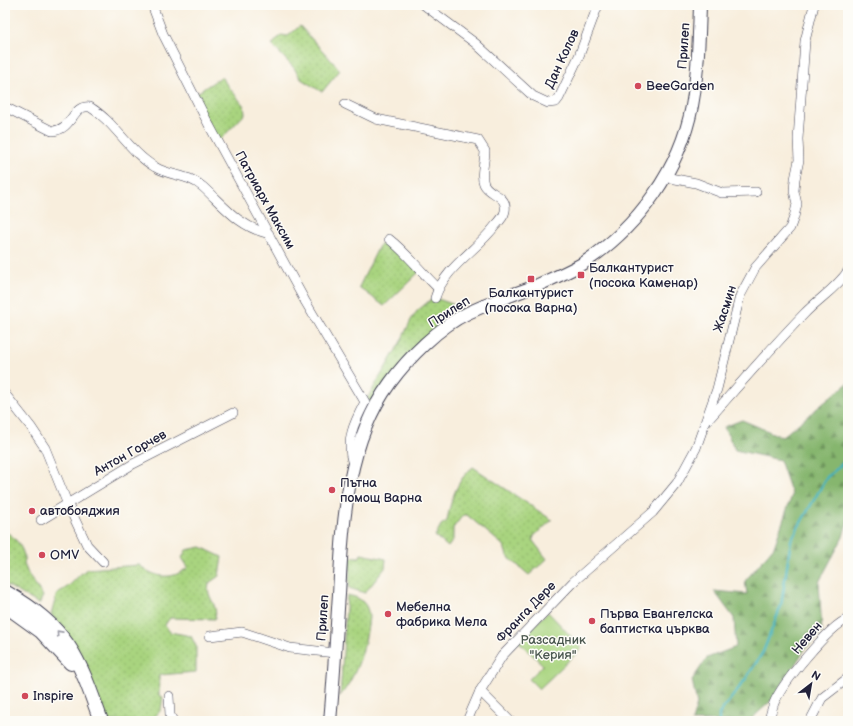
<svg xmlns="http://www.w3.org/2000/svg" width="853" height="726" font-family="'Balsamiq Sans',sans-serif">
<defs>
<pattern id="grass-dots" width="8" height="8" patternUnits="userSpaceOnUse"><rect width="8" height="8" fill="#a9d47f"/><path d="M2 2h.1M6 6h.1" fill="none" stroke="#91b66f" stroke-width="1.8" stroke-linecap="round"/></pattern>
<pattern id="forest-firs" width="22" height="20" patternUnits="userSpaceOnUse"><rect width="22" height="20" fill="#86b66e"/><path d="M5 1l3.5 6h-7zM16 11l3.5 6h-7z" fill="#6d945c"/></pattern>
</defs>
<rect width="100%" height="100%" fill="#fdfcf7"/>
<filter id="ink" filterUnits="userSpaceOnUse"><feTurbulence type="fractalNoise" baseFrequency=".025" numOctaves="2"/><feDisplacementMap in="SourceGraphic" scale="8" xChannelSelector="R" yChannelSelector="G"/><feConvolveMatrix kernelMatrix="1 2 1 2 8 2 1 2 1" color-interpolation-filters="sRGB"/></filter>
<filter id="wash" filterUnits="userSpaceOnUse"><feTurbulence type="fractalNoise" baseFrequency=".012" numOctaves="4" result="noise"/><feDisplacementMap in="SourceGraphic" scale="16" xChannelSelector="R" yChannelSelector="G"/><feGaussianBlur stdDeviation="0.9" result="paint"/><feColorMatrix in="noise" values="0 0 0 0 0 0 0 0 0 0 0 0 0 0 0 0 0 1.4 0 .05"/><feComposite in="paint" operator="in"/></filter>
<g filter="url(#wash)">
<rect width="100%" height="100%" fill="#f8eedd"/>
<!-- grass -->
<g fill="url(#grass-dots)" stroke="#667b5d">
<polygon points="300,26 340,70 322,92 301,79 294,68 272,45 281,35 288,36"/>
<polygon points="221,77 244,106 245,114 218,142 194,95"/>
<polygon points="389,239 420,271 384,306 359,287 379,246"/>
<polygon points="435,298 452,304 463,311 410,352 350,450 365,402 400,343 411,320 417,311 429,301"/>
<path d="M 473,467 L 552,520 L 534,536 L 533,541 L 547,559 L 529,575 L 507,556 L 504,546 L 467,515 L 463,515 L 453,528 L 453,540 L 448,547 L 435,536 L 441,525 L 447,521 C 450,502 457,479 473,467 Z"/>
<path d="M 5,532 C 16,536 27,553 24,564 L 29,576 L 43,596 L 39,604 L 5,584 Z"/>
<path d="M 201,547 L 222,557 L 219,576 L 209,583 C 205,599 219,602 215,619 L 170,618 L 165,625 L 170,632 L 191,636 L 196,646 L 196,672 L 159,675 L 159,695 L 163,697 L 161,710 L 151,721 L 105,721 L 64,630 L 51,615 L 57,593 C 74,585 74,578 87,569 L 139,565 C 155,578 172,581 188,567 L 182,558 L 186,550 Z"/>
<polygon points="361,554 386,559 385,568 365,593 349,588 350,559 352,557 360,557"/>
<path d="M 347,595 C 360,597 368,603 369,617 C 366,645 358,674 340,696 Z"/>
</g>
<!-- forest -->
<polygon fill="url(#forest-firs)" stroke="#546c54" points="848,383 848,519 843,537 819,582 822,632 805,649 772,700 749,721 692,721 697,704 692,680 707,658 736,647 734,618 714,591 747,594 745,581 774,547 792,495 780,460 735,450 724,427 742,420 782,437"/>
<!-- garden -->
<polygon fill="#a9d47f" stroke="#667b5d" points="548,612 582,648 539,689 529,679 543,665 518,641"/>
<g fill="none" stroke-linecap="round" stroke-linejoin="round">
<!-- stream -->
<polyline stroke="#45b4be" stroke-width="2.5" points="719,721 719,714 745,680 763,652 781,606 791,540 827,477 848,459"/>
</g>
</g>
<g filter="url(#ink)">
<g fill="none" stroke-linecap="round" stroke-linejoin="round">
<defs>
<g id="street">
<path d="M 152,5 L 163,34 L 209,125 L 305,301 L 365,402 C 354,423 345,440 353,465"/>
<polyline points="424,5 475,43 533,96 548,103 556,102 559,98 579,56 598,5"/>
<path d="M 345,104 L 376,119 L 478,140 L 485,151 C 485,161 480,175 484,184 C 489,195 508,195 505,211 C 504,217 499,222 495,226 C 477,250 444,268 435,298"/>
<path d="M 5,107 L 52,131 C 73,130 72,104 90,107 C 115,122 129,152 155,167 C 171,177 187,173 203,187 C 225,207 238,226 269,234"/>
<polyline points="665,177 696,183 722,193 756,192"/>
<path d="M 389,239 C 407,253 421,272 438,288"/>
<polyline points="5,394 31,427 45,448 68,505 87,545 103,562"/>
<path d="M 709,419 C 740,384 771,348 804,314 C 818,299 837,288 848,271"/>
<polyline points="41,520 133,464 233,413"/>
<polyline points="210,636 242,632 290,648 335,653"/>
<polyline points="480,691 510,721"/>
<polyline points="169,696 170,715 173,721"/>
<polyline points="467,721 480,691 502,656 573,582 653,512 677,483 696,448 717,389 740,296 755,268 790,228 794,217 797,204 794,191 795,179 799,160 798,139 805,41 814,5"/>
<path d="M 769,721 C 770,715 772,709 774,703 C 782,684 829,626 848,619"/>
<polyline points="810,721 822,698 848,678"/>
</g>
<path id="secondary" d="M 330,721 C 334,679 336,636 339,594 C 343,522 346,443 390,383 C 408,358 440,326 468,313 C 491,302 515,294 538,285 C 553,278 571,271 585,262 C 638,227 680,169 692,106 C 698,73 699,38 700,5"/>
<g id="primary">
<path d="M 5,592 C 68,628 78,656 101,721"/>
<polyline points="5,605 41,631 71,663"/>
</g>
</defs>
<!-- street casing -->
<use href="#street" stroke="#424153" stroke-width="10"/>
<!-- secondary casing -->
<use href="#secondary" stroke="#424153" stroke-width="14"/>
<!-- primary casing -->
<use href="#primary" stroke="#424153" stroke-width="16"/>
<!-- street -->
<use href="#street" stroke="#fff" stroke-width="9"/>
<!-- secondary -->
<use href="#secondary" stroke="#fff" stroke-width="12"/>
<!-- primary -->
<use href="#primary" stroke="#fff" stroke-width="14"/>
</g>
<!-- one-way arrows -->
<defs><path id="oneway-chevron" d="M-2-3.5L2.5 0L-2 3.5" fill="none" stroke-width="1.6" stroke-linecap="round" stroke-linejoin="round"/></defs>
<use stroke="#9c9ca7" href="#oneway-chevron" transform="translate(59 633) rotate(-132)"/>
</g>
<!-- markers -->
<g fill="#d1495b" stroke="#fdfcf7" stroke-width="1.5">
<circle cx="638" cy="86" r="4"/>
<rect x="577" y="271" width="8" height="8" rx="2"/>
<rect x="527" y="275" width="8" height="8" rx="2"/>
<circle cx="332" cy="490" r="4"/>
<circle cx="32" cy="511" r="4"/>
<circle cx="42" cy="555" r="4"/>
<circle cx="388" cy="614" r="4"/>
<circle cx="592" cy="621" r="4"/>
<circle cx="25" cy="696" r="4"/>
</g>
<g text-anchor="middle" dominant-baseline="central" stroke-width="3" stroke-linejoin="round" paint-order="stroke">
<!-- street labels -->
<g font-size="13" fill="#22223b" stroke="#fdfcf7">
<text transform="translate(684 46) rotate(-86)">Прилеп</text>
<text transform="translate(562 59) rotate(-65)">Дан Колов</text>
<text transform="translate(265 200) rotate(61)">Патриарх Максим</text>
<text transform="translate(725 309) rotate(-72)">Жасмин</text>
<text transform="translate(449 312) rotate(-32)">Прилеп</text>
<text transform="translate(130 453) rotate(-29)">Антон Горчев</text>
<text transform="translate(526 612) rotate(-46)">Франга Дере</text>
<text transform="translate(323 618) rotate(-86)">Прилеп</text>
<text transform="translate(807 638) rotate(-49)">Невен</text>
</g>
<!-- poi labels -->
<g font-size="13" fill="#22223b" stroke="#fdfcf7" text-anchor="start">
<text x="646" y="86">BeeGarden</text>
<text x="589" y="268">Балкантурист<tspan x="589" dy="15">(посока Каменар)</tspan></text>
<text x="531" y="293" text-anchor="middle">Балкантурист<tspan x="531" dy="15">(посока Варна)</tspan></text>
<text x="340" y="483">Пътна<tspan x="340" dy="15">помощ Варна</tspan></text>
<text x="40" y="511">автобояджия</text>
<text x="50" y="555">OMV</text>
<text x="396" y="607">Мебелна<tspan x="396" dy="15">фабрика Мела</tspan></text>
<text x="600" y="614">Първа Евангелска<tspan x="600" dy="15">баптистка църква</tspan></text>
<text x="33" y="696">Inspire</text>
</g>
<!-- park labels -->
<g font-size="13" fill="#4a574f" stroke="#fdfcf7">
<text x="553" y="640">Разсадник<tspan x="553" dy="15">"Керия"</tspan></text>
</g>
</g>
<!-- margin -->
<rect width="853" height="726" fill="none" stroke="#fdfcf7" stroke-width="20"/>
<!-- north arrow -->
<g transform="translate(811 684) rotate(31)" stroke="#fdfcf7" stroke-width="3" paint-order="stroke">
<path d="M0-3L7 15L0 10L-7 15Z" fill="#22223b"/>
<text y="-6" font-size="11" font-weight="bold" text-anchor="middle" fill="#22223b">N</text>
</g>
</svg>
